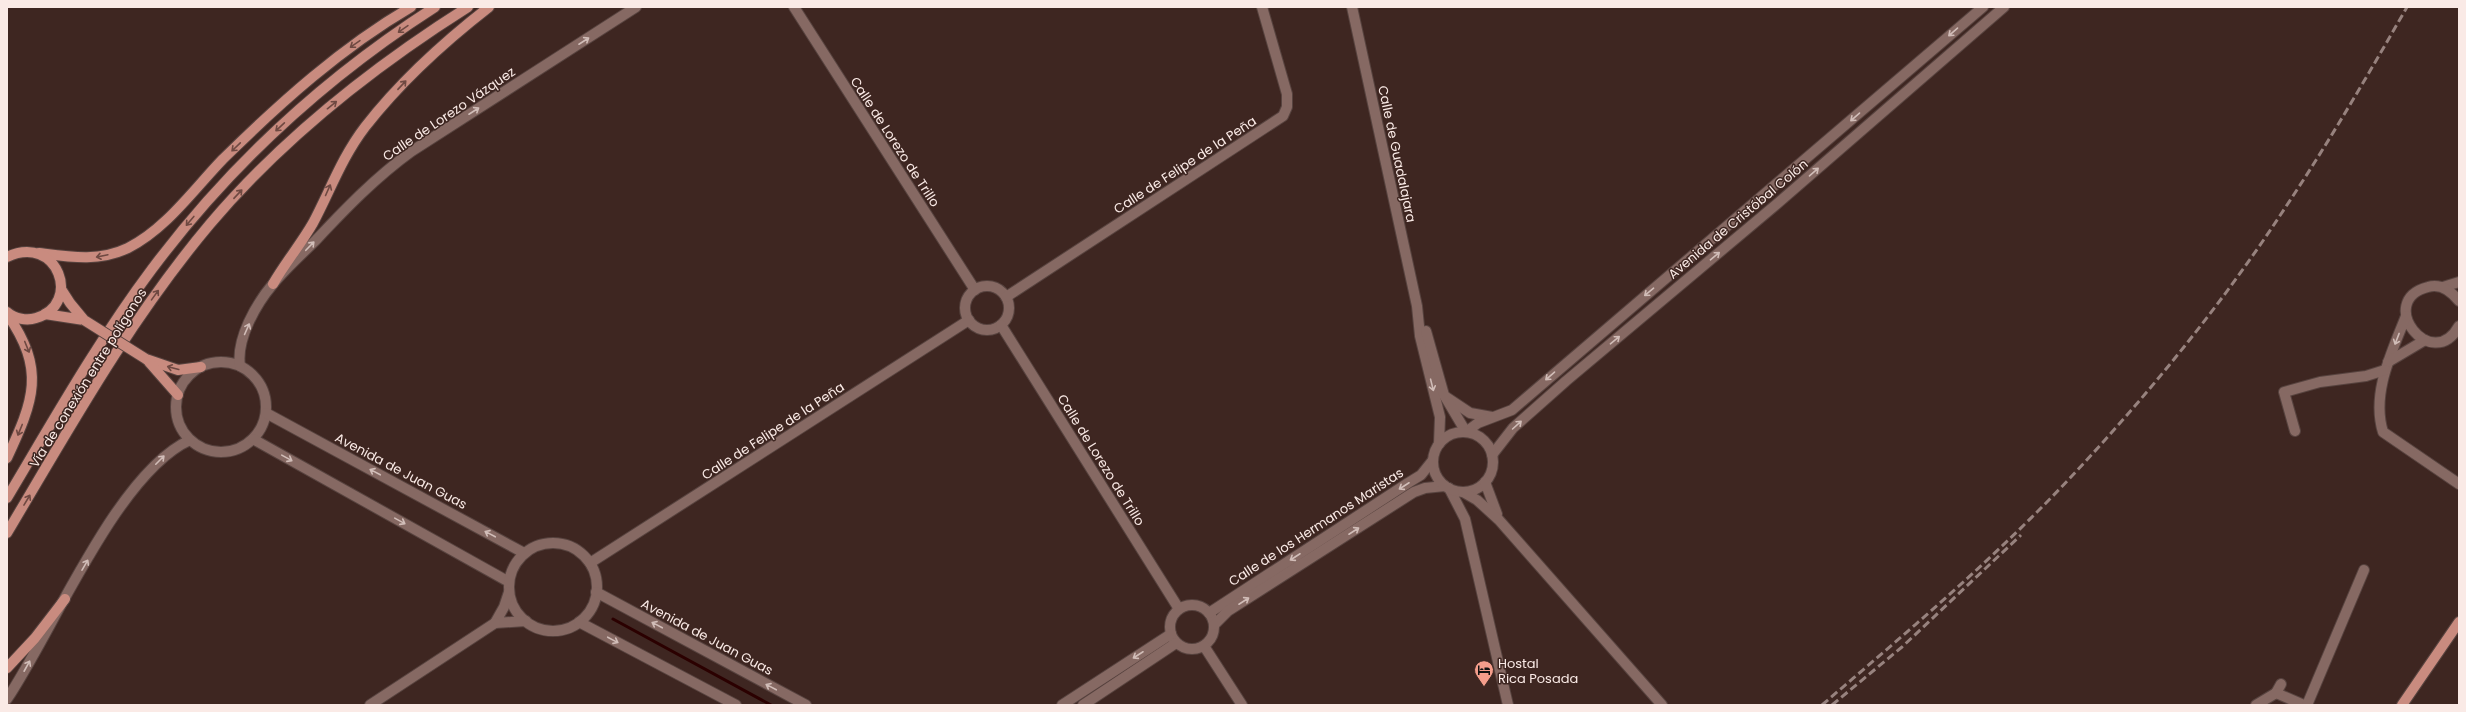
<svg xmlns="http://www.w3.org/2000/svg" width="2466" height="712" font-family="Poppins,sans-serif">
<rect width="100%" height="100%" fill="#3e2621"/>
<g fill="none" stroke-linecap="round" stroke-linejoin="round">
<!-- stream -->
<polyline stroke="#2b0000" stroke-width="3" points="613,619 771,705"/>
<defs>
<g id="street">
<polyline points="794,7 975,290"/>
<circle cx="987" cy="308" r="22"/>
<polyline points="2443,287 2459,282"/>
<polyline points="1006,297 1283,116 1287,107 1287,94 1262,7"/>
<path d="M 2459,301 C 2451,291 2441,283 2428,287 C 2374,301 2432,375 2459,326"/>
<path d="M 2406,316 C 2392,352 2371,393 2383,432 L 2459,484"/>
<polyline points="1001,325 1179,609"/>
<polyline points="2388,362 2425,340"/>
<circle cx="221" cy="407" r="45"/>
<path d="M 240,366 C 236,339 256,304 273,284 C 286,268 302,254 316,240 C 346,208 376,177 412,151 L 636,7"/>
<polyline points="1446,397 1470,413 1492,417"/>
<polyline points="266,413 524,553"/>
<polyline points="2295,431 2284,392 2320,382 2366,376 2385,370"/>
<polyline points="1466,432 1478,423 1512,410 1983,7"/>
<polyline points="253,439 509,582"/>
<polyline points="1492,455 1513,428 1566,381 1778,203 2004,7"/>
<polyline points="1449,488 1465,519 1508,705"/>
<circle cx="553" cy="587" r="44"/>
<polyline points="590,563 969,320"/>
<polyline points="509,592 504,607 495,623 526,621"/>
<polyline points="596,592 806,705"/>
<circle cx="1192" cy="627" r="22"/>
<polyline points="1209,613 1408,483 1421,475 1433,460"/>
<polyline points="579,622 736,705"/>
<polyline points="1214,625 1228,611 1414,492 1425,488 1445,486"/>
<polyline points="1204,646 1242,705"/>
<polyline points="2276,693 2281,684"/>
<path d="M 7,699 C 53,631 117,473 190,440"/>
<polyline points="370,705 495,623"/>
<polyline points="1062,705 1171,634"/>
<polyline points="1083,705 1176,643"/>
<polyline points="2256,705 2276,693 2304,705"/>
<polyline points="2307,705 2364,570"/>
</g>
<g id="secondary">
<polyline points="1352,7 1417,306 1420,336 1440,417 1439,444"/>
<polyline points="1426,331 1444,395 1466,432"/>
<circle cx="1463" cy="462" r="30"/>
<polyline points="1485,482 1497,514"/>
<polyline points="1463,492 1477,500 1499,520 1662,705"/>
</g>
<g id="primary">
<path d="M 39,253 C 70,257 99,262 128,248 C 166,229 194,189 223,159 C 281,102 341,48 411,7"/>
<path d="M 7,257 C 58,233 83,304 36,318 C 27,321 15,319 7,312"/>
<path d="M 273,284 C 285,263 301,244 313,223 C 330,191 342,157 365,127 C 400,82 444,42 489,7"/>
<polyline points="61,289 70,303 84,320"/>
<path d="M 7,314 C 46,370 34,400 7,458"/>
<polyline points="45,314 84,320"/>
<polyline points="146,359 178,370 201,367"/>
<polyline points="149,362 178,395"/>
<path d="M 7,498 C 53,421 98,341 152,269 C 230,165 326,77 435,7"/>
<path d="M 7,533 C 70,427 130,319 210,224 C 283,138 373,67 468,7"/>
<polyline points="7,668 35,638 65,599"/>
<polyline points="2402,705 2459,622"/>
</g>
</defs>
<!-- street casing -->
<use href="#street" stroke="#57433f" stroke-width="12"/>
<!-- secondary casing -->
<use href="#secondary" stroke="#57433f" stroke-width="12"/>
<!-- primary casing -->
<use href="#primary" stroke="#57433f" stroke-width="12"/>
<!-- street -->
<use href="#street" stroke="#866963" stroke-width="10"/>
<!-- secondary -->
<use href="#secondary" stroke="#866963" stroke-width="10"/>
<!-- primary -->
<use href="#primary" stroke="#c98b7f" stroke-width="10"/>
<!-- rail -->
<g stroke="#97827e" stroke-width="3" stroke-dasharray="8 4" stroke-linecap="butt">
<path d="M 1822,705 C 1907,632 1993,560 2070,478 C 2148,395 2223,303 2285,208 C 2329,142 2368,75 2407,7"/>
<polyline points="1832,705 1902,647 2021,535"/>
</g>
<defs>
<polyline id="primary-bridge" points="84,320 146,359"/>
</defs>
<!-- primary-bridge casing -->
<use href="#primary-bridge" stroke="#57433f" stroke-width="12" stroke-linecap="butt"/>
<!-- primary-bridge -->
<use href="#primary-bridge" stroke="#c98b7f" stroke-width="10"/>
</g>
<!-- one-way arrows -->
<defs><path id="oneway-shaft" d="M-6 0H5M1.5-3L5.5 0L1.5 3" fill="none" stroke-width="1.6" stroke-linecap="round" stroke-linejoin="round"/></defs>
<g stroke="#6f4942">
<use href="#oneway-shaft" transform="translate(403 29) rotate(145)"/>
<use href="#oneway-shaft" transform="translate(355 44) rotate(145)"/>
<use href="#oneway-shaft" transform="translate(402 85) rotate(-47)"/>
<use href="#oneway-shaft" transform="translate(332 105) rotate(-39)"/>
<use href="#oneway-shaft" transform="translate(280 127) rotate(137)"/>
<use href="#oneway-shaft" transform="translate(236 147) rotate(136)"/>
<use href="#oneway-shaft" transform="translate(328 190) rotate(-66)"/>
<use href="#oneway-shaft" transform="translate(238 194) rotate(-47)"/>
<use href="#oneway-shaft" transform="translate(190 221) rotate(130)"/>
<use href="#oneway-shaft" transform="translate(102 256) rotate(168)"/>
<use href="#oneway-shaft" transform="translate(155 295) rotate(-54)"/>
<use href="#oneway-shaft" transform="translate(27 347) rotate(68)"/>
<use href="#oneway-shaft" transform="translate(173 368) rotate(-165)"/>
<use href="#oneway-shaft" transform="translate(20 430) rotate(112)"/>
<use href="#oneway-shaft" transform="translate(27 500) rotate(-59)"/>
</g>
<g stroke="#d1bdb8">
<use href="#oneway-shaft" transform="translate(1953 32) rotate(139)"/>
<use href="#oneway-shaft" transform="translate(584 41) rotate(-33)"/>
<use href="#oneway-shaft" transform="translate(474 111) rotate(-33)"/>
<use href="#oneway-shaft" transform="translate(1855 117) rotate(139)"/>
<use href="#oneway-shaft" transform="translate(1814 172) rotate(-41)"/>
<use href="#oneway-shaft" transform="translate(310 246) rotate(-46)"/>
<use href="#oneway-shaft" transform="translate(1715 256) rotate(-40)"/>
<use href="#oneway-shaft" transform="translate(1649 292) rotate(140)"/>
<use href="#oneway-shaft" transform="translate(247 329) rotate(-66)"/>
<use href="#oneway-shaft" transform="translate(2397 339) rotate(111)"/>
<use href="#oneway-shaft" transform="translate(1615 340) rotate(-40)"/>
<use href="#oneway-shaft" transform="translate(1550 376) rotate(139)"/>
<use href="#oneway-shaft" transform="translate(1432 385) rotate(76)"/>
<use href="#oneway-shaft" transform="translate(1517 425) rotate(-42)"/>
<use href="#oneway-shaft" transform="translate(287 458) rotate(29)"/>
<use href="#oneway-shaft" transform="translate(160 460) rotate(-45)"/>
<use href="#oneway-shaft" transform="translate(375 472) rotate(-152)"/>
<use href="#oneway-shaft" transform="translate(1404 486) rotate(147)"/>
<use href="#oneway-shaft" transform="translate(400 521) rotate(29)"/>
<use href="#oneway-shaft" transform="translate(1354 531) rotate(-33)"/>
<use href="#oneway-shaft" transform="translate(490 534) rotate(-152)"/>
<use href="#oneway-shaft" transform="translate(1295 557) rotate(147)"/>
<use href="#oneway-shaft" transform="translate(85 565) rotate(-60)"/>
<use href="#oneway-shaft" transform="translate(1244 601) rotate(-33)"/>
<use href="#oneway-shaft" transform="translate(657 625) rotate(-152)"/>
<use href="#oneway-shaft" transform="translate(613 640) rotate(28)"/>
<use href="#oneway-shaft" transform="translate(1138 655) rotate(147)"/>
<use href="#oneway-shaft" transform="translate(27 666) rotate(-61)"/>
<use href="#oneway-shaft" transform="translate(771 687) rotate(-152)"/>
</g>
<!-- icons -->
<defs>
<symbol id="hotel-pin" viewBox="-11 -11 22 30"><path d="M0 17L-7.5 6A9.5 9.5 0 1 1 7.5 6Z" fill="#f49d8b" stroke="#3e2621"/><path d="M-6-4.5h1.5V1H6V5H4.5V3h-9V5H-6ZM-4 0a1.8 1.8 0 1 1 3.6 0ZM.5 0V-2.5h3Q6-2.5 6 0Z" fill="#111"/></symbol>
</defs>
<g fill-rule="evenodd">
<use href="#hotel-pin" x="1473" y="659" width="22" height="30"/>
</g>
<g text-anchor="middle" dominant-baseline="central" stroke-width="3" stroke-linejoin="round" paint-order="stroke">
<!-- street labels -->
<g font-size="13" fill="#faeae6" stroke="#3e2621">
<text transform="translate(449 114) rotate(-34)">Calle de Lorezo Vázquez</text>
<text transform="translate(895 142) rotate(57)">Calle de Lorezo de Trillo</text>
<text transform="translate(1397 154) rotate(78)">Calle de Guadalajara</text>
<text transform="translate(1185 165) rotate(-33)">Calle de Felipe de la Peña</text>
<text transform="translate(1738 219) rotate(-40)">Avenida de Cristóbal Colón</text>
<text transform="translate(88 378) rotate(-58)">Vía de conexión entre polígonos</text>
<text transform="translate(773 431) rotate(-33)">Calle de Felipe de la Peña</text>
<text transform="translate(1101 460) rotate(58)">Calle de Lorezo de Trillo</text>
<text transform="translate(401 471) rotate(28)">Avenida de Juan Guas</text>
<text transform="translate(1316 527) rotate(-33)">Calle de los Hermanos Maristas</text>
<text transform="translate(707 637) rotate(28)">Avenida de Juan Guas</text>
</g>
<!-- poi labels -->
<g font-size="13" fill="#faeae6" stroke="#3e2621" text-anchor="start">
<text x="1498" y="663">Hostal<tspan x="1498" dy="15">Rica Posada</tspan></text>
</g>
</g>
<!-- border -->
<rect width="2466" height="712" fill="none" stroke="#faeae6" stroke-width="16"/>
</svg>
